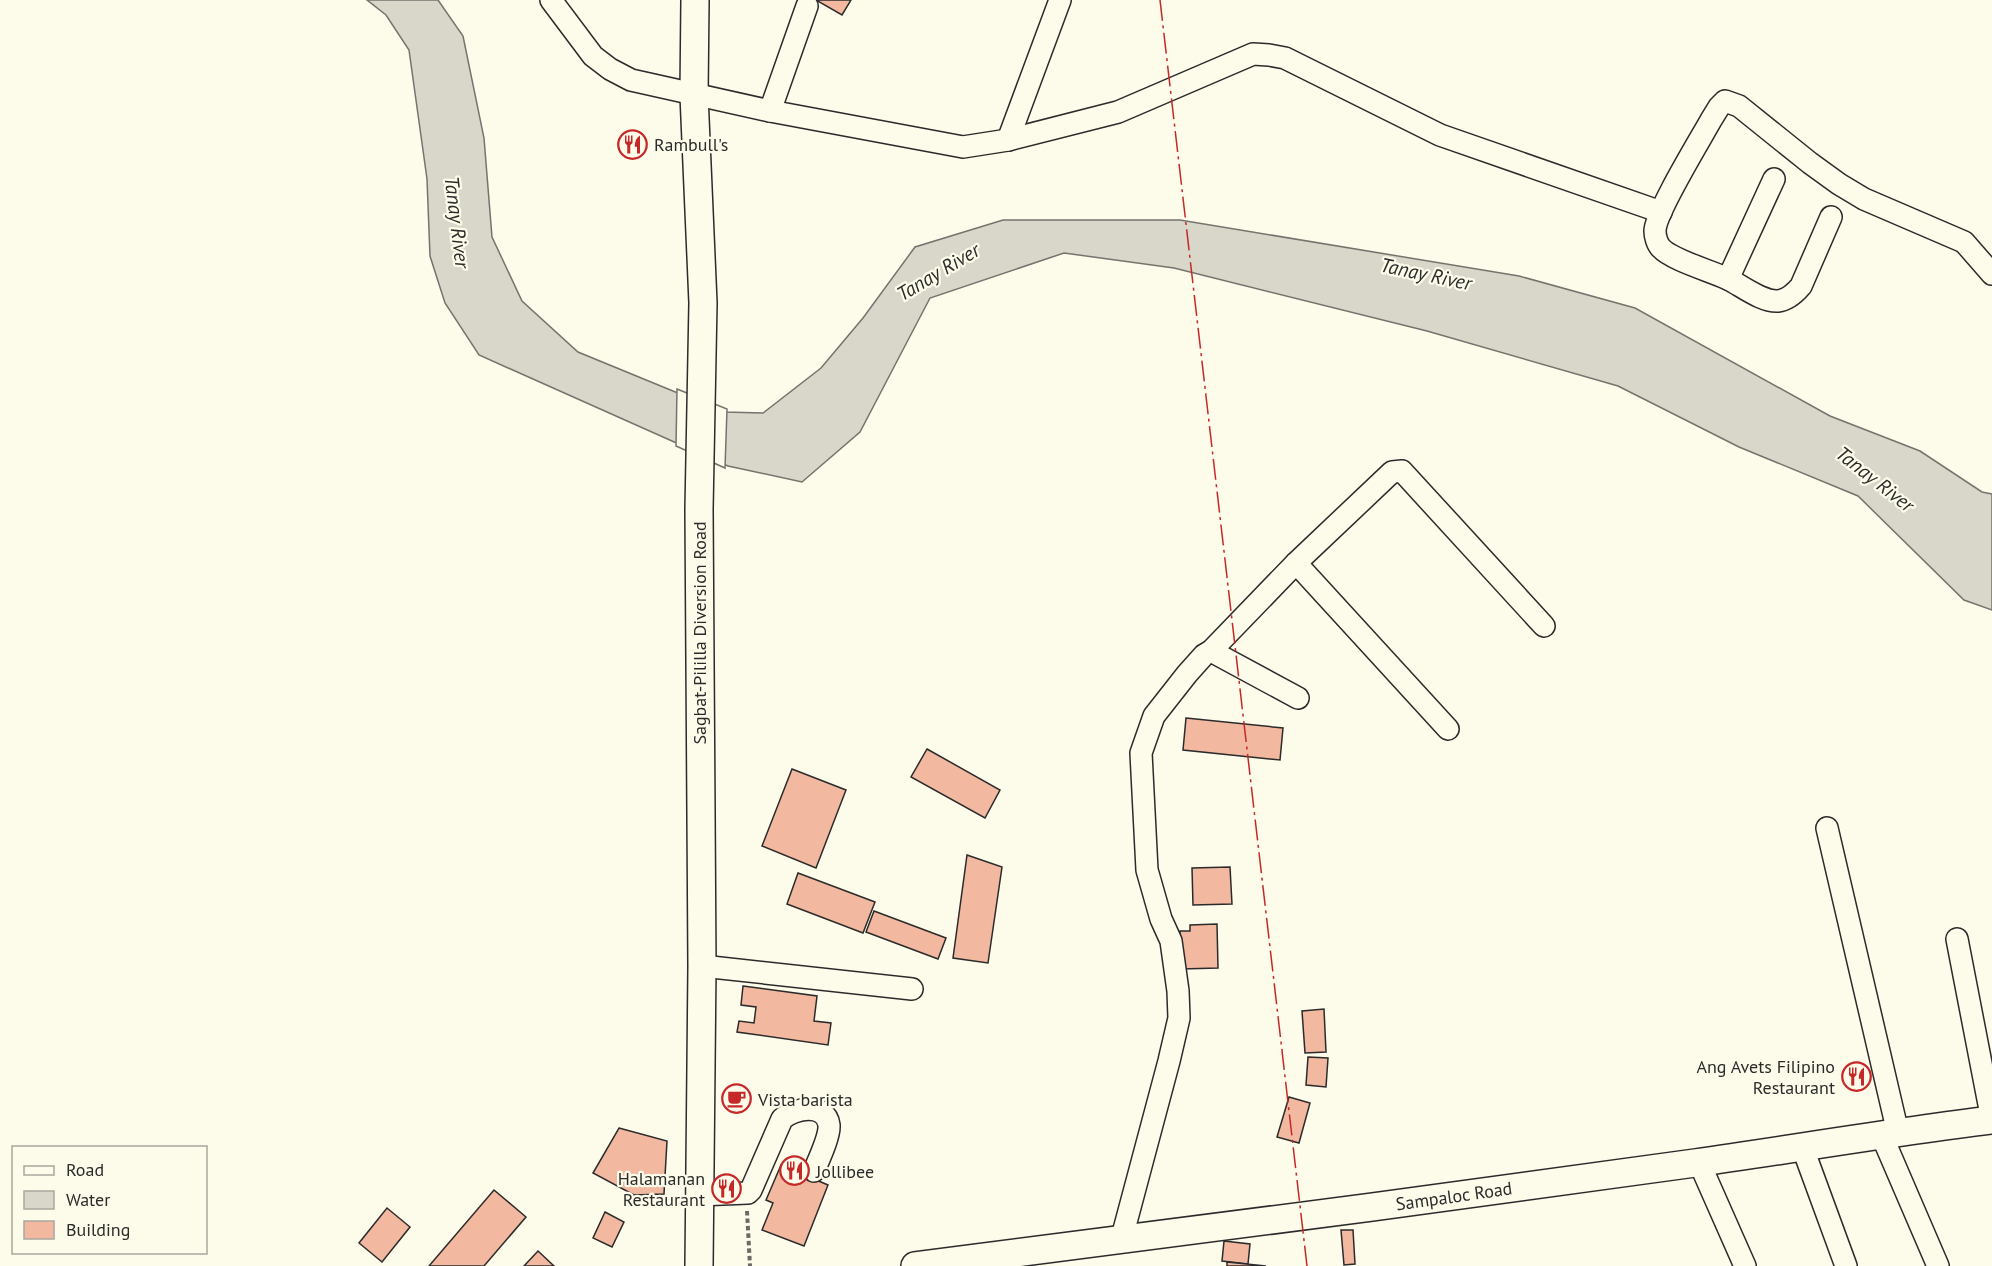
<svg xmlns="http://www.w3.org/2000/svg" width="1992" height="1266" font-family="'PT Sans',sans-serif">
<rect width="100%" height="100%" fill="#fdfbea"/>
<!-- water -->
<polygon fill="#d8d7c9" stroke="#74746e" stroke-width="1.5" points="367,0 438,0 463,36 484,138 492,237 522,301 578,352 724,412 763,413 821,368 863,318 915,247 1003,220 1180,220 1519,276 1635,308 1830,416 1920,451 1982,492 1992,494 1992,610 1964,600 1858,496 1739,447 1618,386 1427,331 1174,268 1064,253 930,298 860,432 802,482 728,466 479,355 445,303 430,256 427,179 409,50 386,15"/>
<!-- pier -->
<polygon fill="#fdfbea" stroke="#74746e" stroke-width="1.5" points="677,389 727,409 725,468 676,446"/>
<!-- building -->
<g fill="#f2b8a0" stroke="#2b2b2b" stroke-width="1.5">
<polygon points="816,0 851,0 842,15"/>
<polygon points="1186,718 1283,728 1280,760 1183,750"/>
<polygon points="927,749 1000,790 985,818 911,777"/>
<polygon points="792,769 846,790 816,868 762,846"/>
<polygon points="967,855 1002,867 988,963 953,958"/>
<polygon points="1230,867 1232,904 1193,905 1192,868"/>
<polygon points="798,873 875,902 863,933 787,904"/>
<polygon points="874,911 946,938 938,959 866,932"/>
<polygon points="1217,924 1218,968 1181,969 1180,931 1190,931 1190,925"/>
<polygon points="743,986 817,996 814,1021 831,1023 828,1045 737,1032 739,1021 754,1023 756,1007 741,1005"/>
<polygon points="1324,1009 1326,1052 1305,1053 1302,1011"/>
<polygon points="1308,1057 1328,1058 1326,1087 1306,1085"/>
<polygon points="1289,1097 1310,1103 1299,1143 1277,1137"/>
<polygon points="619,1128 667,1141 664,1194 634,1195 593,1173"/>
<polygon points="781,1165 828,1185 804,1246 762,1230 773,1203 766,1200"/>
<polygon points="494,1190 526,1217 484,1266 429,1266"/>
<polygon points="387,1208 410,1227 382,1262 359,1243"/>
<polygon points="605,1212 624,1222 612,1247 593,1238"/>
<polygon points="1341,1230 1353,1230 1355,1264 1344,1265"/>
<polygon points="1224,1241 1250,1244 1248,1264 1222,1261"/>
<polygon points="538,1251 554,1266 524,1266"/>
<polygon points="1227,1262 1266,1266 1227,1266"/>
</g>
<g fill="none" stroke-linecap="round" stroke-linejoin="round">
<defs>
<g id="minor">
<polyline points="551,0 593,56 610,69 631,80 770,111 963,147 1008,140 1118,112 1253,54 1269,55 1285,58 1440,135 1661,212"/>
<polyline points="770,111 807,6"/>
<polyline points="1008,140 1060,0"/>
<path d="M 1831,217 L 1801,286 C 1795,293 1788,300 1778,301 C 1762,302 1742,286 1728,279 C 1711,271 1672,260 1661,248 C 1657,244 1655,236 1655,231 C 1655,213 1700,140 1711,120 L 1719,107 L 1725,101 L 1739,106 L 1810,163 L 1839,184 L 1864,199 L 1964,242 L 1992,274"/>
<polyline points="1728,279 1774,179"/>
<polyline points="1296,563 1448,729"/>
<polyline points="1211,651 1296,563 1392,472 1402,471 1544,626"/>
<polyline points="1827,828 1898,1133"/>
<polyline points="1957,939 1992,1120"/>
<polyline points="702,966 912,989"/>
<polyline points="1882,1136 1938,1266"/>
<polyline points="1802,1146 1846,1266"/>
<polyline points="1699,1162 1745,1266"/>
<path d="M 698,1195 L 748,1193 L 751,1190 L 782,1119 C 794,1108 826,1102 829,1125 C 830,1136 819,1159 814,1171"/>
<polyline points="1121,1241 1169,1061 1179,1018 1178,991 1171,941 1161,919 1147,870 1141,753 1154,716 1187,674 1204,655 1211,651 1298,698"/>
</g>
<g id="major">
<polyline points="695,0 694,95 703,303 699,509 702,966 699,1266"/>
<path d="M 915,1266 C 1176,1234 1435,1199 1695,1163 C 1794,1149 1893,1132 1992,1120"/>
</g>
</defs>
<!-- minor casing -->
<use href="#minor" stroke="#2b2b2b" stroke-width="24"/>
<!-- major casing -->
<use href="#major" stroke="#2b2b2b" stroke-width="30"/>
<!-- path -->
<polyline stroke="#6a6964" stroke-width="4" stroke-dasharray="4.5 3" stroke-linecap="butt" points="747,1211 750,1266"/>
<!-- minor -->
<use href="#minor" stroke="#fdfbea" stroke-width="21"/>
<!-- major -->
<use href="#major" stroke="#fdfbea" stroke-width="27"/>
<!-- power -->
<polyline stroke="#c62828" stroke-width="1.5" stroke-dasharray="21 4.5 3 4.5" stroke-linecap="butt" points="1160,0 1307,1266"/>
</g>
<!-- icons -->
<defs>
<symbol id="restaurant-ring" viewBox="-11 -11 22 22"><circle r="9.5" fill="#fdfbea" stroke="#c62828" stroke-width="1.5"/><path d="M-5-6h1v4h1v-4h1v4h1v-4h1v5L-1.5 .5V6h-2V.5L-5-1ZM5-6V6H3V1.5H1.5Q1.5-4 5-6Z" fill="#c62828"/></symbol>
<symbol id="cafe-ring" viewBox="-11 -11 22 22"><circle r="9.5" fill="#fdfbea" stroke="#c62828" stroke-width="1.5"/><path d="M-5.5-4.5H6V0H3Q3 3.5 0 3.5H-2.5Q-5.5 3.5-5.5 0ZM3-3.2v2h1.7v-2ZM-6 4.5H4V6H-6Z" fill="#c62828"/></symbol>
</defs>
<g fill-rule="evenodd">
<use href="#restaurant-ring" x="616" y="128" width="33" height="33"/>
<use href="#restaurant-ring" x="1840" y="1060" width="33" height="33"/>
<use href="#cafe-ring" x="720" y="1082" width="33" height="33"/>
<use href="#restaurant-ring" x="778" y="1154" width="33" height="33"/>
<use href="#restaurant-ring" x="710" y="1172" width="33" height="33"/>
</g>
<g text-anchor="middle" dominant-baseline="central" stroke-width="4.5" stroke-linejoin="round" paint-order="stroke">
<!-- poi labels -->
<g font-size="18" fill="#2b2b2b" stroke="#fdfbea" text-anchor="start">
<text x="654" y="144">Rambull's</text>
<text x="1835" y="1066" text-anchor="end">Ang Avets Filipino<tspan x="1835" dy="21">Restaurant</tspan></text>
<text x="758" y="1099">Vista barista</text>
<text x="816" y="1171">Jollibee</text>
<text x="705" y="1178" text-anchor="end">Halamanan<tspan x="705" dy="21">Restaurant</tspan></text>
</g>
<!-- street labels -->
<g font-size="18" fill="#2b2b2b" stroke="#fdfbea">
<text transform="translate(699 633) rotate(-90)">Sagbat-Pililla Diversion Road</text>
<text transform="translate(1454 1196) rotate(-8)">Sampaloc Road</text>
</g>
<!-- water labels -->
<g font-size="20" font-style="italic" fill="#2b2b2b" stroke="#fdfbea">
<text transform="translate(457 222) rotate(83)">Tanay River</text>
<text transform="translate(938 272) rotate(-31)">Tanay River</text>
<text transform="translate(1426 274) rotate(12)">Tanay River</text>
<text transform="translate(1875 479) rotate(38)">Tanay River</text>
</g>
</g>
<!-- legend -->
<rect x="12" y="1146" width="195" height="108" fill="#fdfbea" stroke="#a9a89e" stroke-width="1.5"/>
<rect x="24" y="1166" width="30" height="9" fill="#fdfbea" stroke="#a9a89e" stroke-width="1.5"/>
<text x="66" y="1176" font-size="18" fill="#2b2b2b">Road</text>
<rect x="24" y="1191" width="30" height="18" fill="#d8d7c9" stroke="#a9a89e" stroke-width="1.5"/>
<text x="66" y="1206" font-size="18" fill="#2b2b2b">Water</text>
<rect x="24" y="1221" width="30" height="18" fill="#f2b8a0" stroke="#a9a89e" stroke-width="1.5"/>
<text x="66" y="1236" font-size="18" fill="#2b2b2b">Building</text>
</svg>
